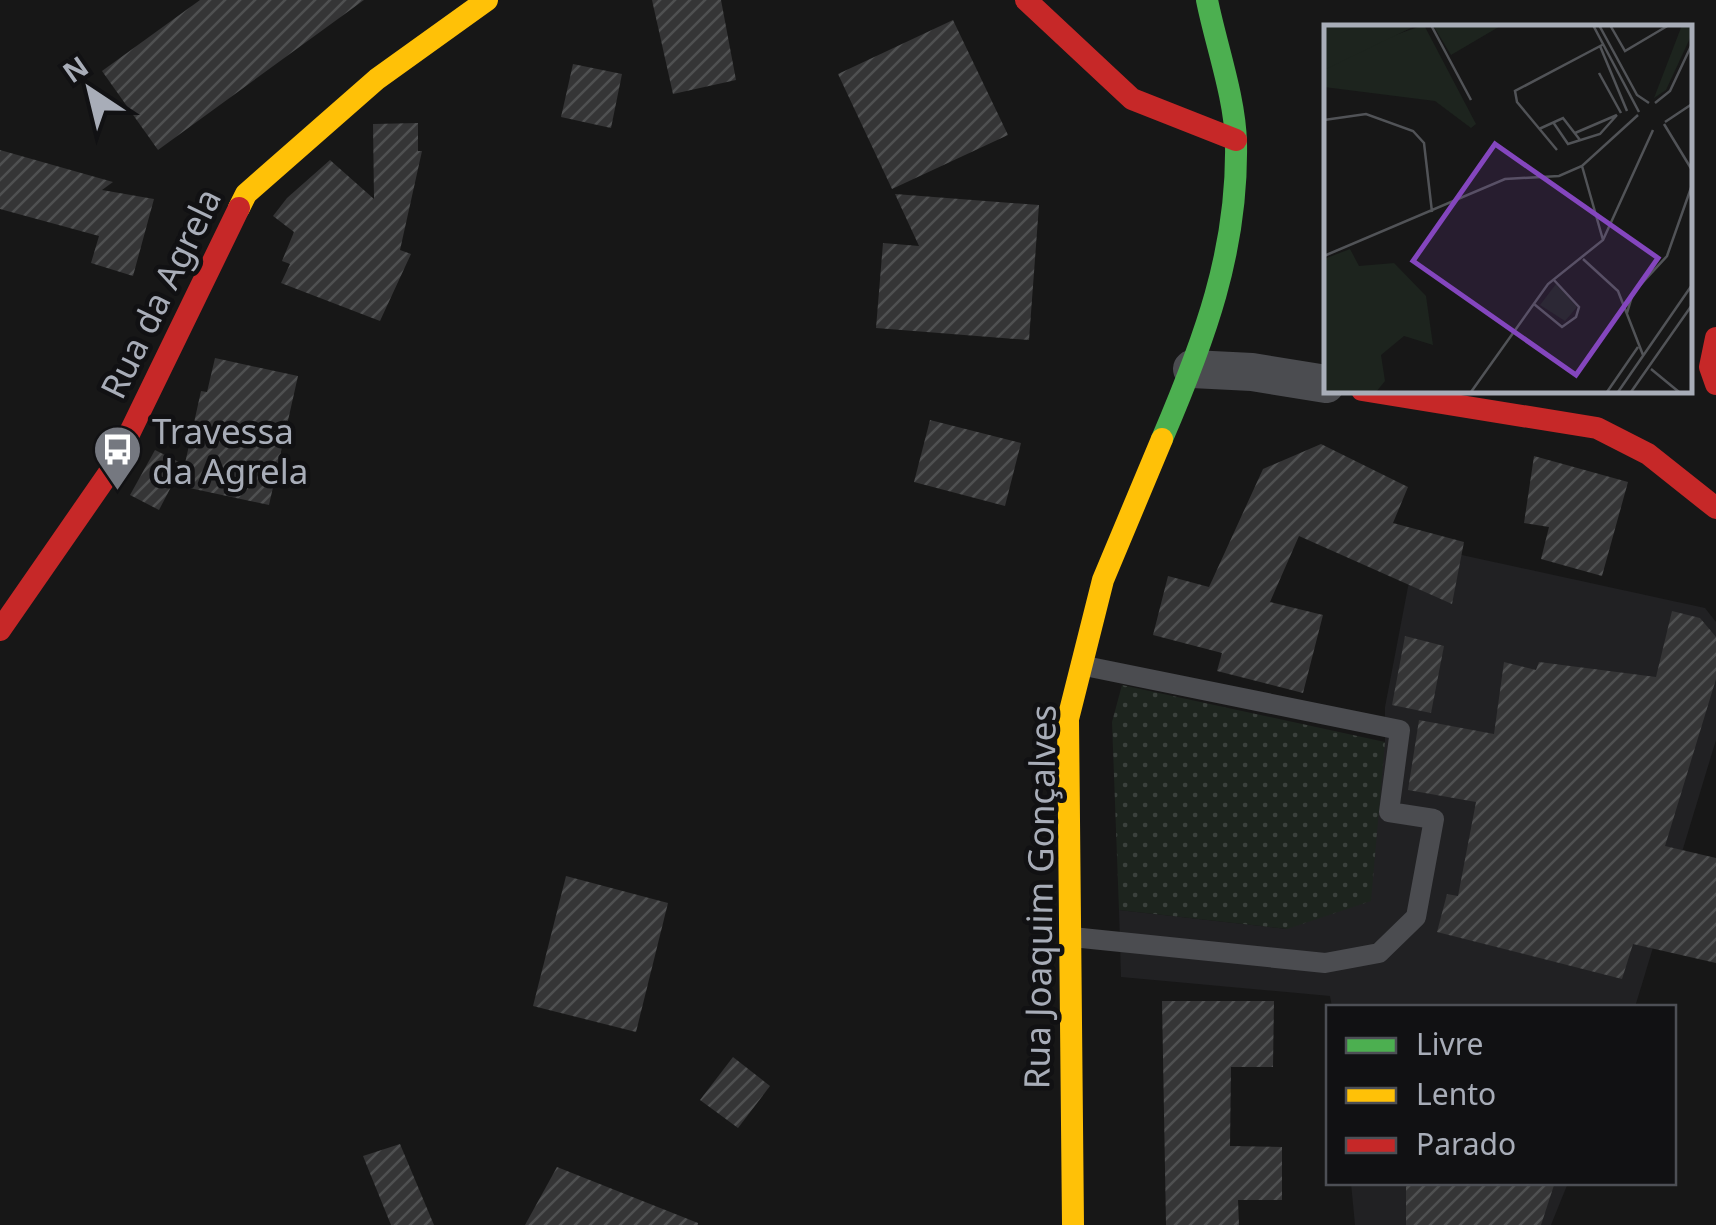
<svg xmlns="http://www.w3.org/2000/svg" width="1716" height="1225" font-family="'Noto Sans',sans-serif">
<defs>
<pattern id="grass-dots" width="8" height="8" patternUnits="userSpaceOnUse" patternTransform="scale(2.5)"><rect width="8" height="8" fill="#1d241e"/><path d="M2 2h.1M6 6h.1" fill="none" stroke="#3b413d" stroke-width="1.8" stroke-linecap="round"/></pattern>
<pattern id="building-hatch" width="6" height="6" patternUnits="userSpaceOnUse" patternTransform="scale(2.5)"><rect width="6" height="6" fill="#353536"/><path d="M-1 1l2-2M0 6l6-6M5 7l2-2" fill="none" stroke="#4f5051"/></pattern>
</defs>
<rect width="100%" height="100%" fill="#171717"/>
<!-- built -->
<g fill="#212123">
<polygon points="1416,545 1705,608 1716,622 1716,740 1635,1007 1332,1007 1330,996 1121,977 1119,910 1287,929 1385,742 1385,707"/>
<polygon points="1351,1183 1568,1183 1551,1225 1355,1225"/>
</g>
<!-- grass -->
<polygon fill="url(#grass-dots)" points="1122,685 1385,742 1371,901 1287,929 1119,910 1112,722"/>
<!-- building -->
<g fill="url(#building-hatch)">
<polygon points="200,0 364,0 158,150 102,71"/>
<polygon points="652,0 721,0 736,80 673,94"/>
<polygon points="953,20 1008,135 892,189 838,74"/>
<polygon points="573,64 622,74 611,128 561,117"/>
<polygon points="418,123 418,151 422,151 400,250 411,254 380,321 281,283 290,264 282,261 294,232 273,216 287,198 330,160 374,199 373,124"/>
<polygon points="0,150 113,182 102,190 154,199 133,276 91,263 99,236 0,209"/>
<polygon points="895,194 1039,205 1029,340 876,328 883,243 919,246"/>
<polygon points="215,358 298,376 269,505 180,486 201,391 207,392"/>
<polygon points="930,420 1021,443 1005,506 914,482"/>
<polygon points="1321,444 1408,487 1393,523 1464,542 1452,604 1299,536 1270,602 1323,615 1303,693 1217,671 1222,653 1153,635 1168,576 1209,587 1263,469"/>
<polygon points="155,450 183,464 159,510 130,495"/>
<polygon points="1534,456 1628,482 1602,576 1541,559 1549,527 1524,523"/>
<polygon points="1672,611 1700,618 1716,637 1716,679 1665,846 1716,858 1716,963 1633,944 1622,979 1437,932 1447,894 1458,896 1476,802 1408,790 1419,720 1494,734 1504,662 1536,670 1539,662 1656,677"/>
<polygon points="1405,636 1444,646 1431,713 1392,705"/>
<polygon points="566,876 668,903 636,1032 533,1006"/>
<polygon points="1162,1001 1274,1001 1273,1067 1231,1067 1230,1146 1282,1147 1282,1200 1238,1200 1239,1225 1166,1225"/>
<polygon points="733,1057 770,1086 738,1128 700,1100"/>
<polygon points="400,1144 434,1225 391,1225 363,1156"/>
<polygon points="557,1167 698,1223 698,1225 525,1225"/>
<polygon points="1406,1182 1555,1182 1541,1225 1406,1225"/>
</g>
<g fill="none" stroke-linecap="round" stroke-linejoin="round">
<!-- lane -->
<polyline stroke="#4b4c50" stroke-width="20" points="1072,937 1325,963 1379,953 1416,917 1434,819 1389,812 1400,730 1085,666"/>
<!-- street -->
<polyline stroke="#4b4c50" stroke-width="38" points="1192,369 1252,372 1326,384"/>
<!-- fast -->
<path stroke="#4caf50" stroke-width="22" d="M 1162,439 C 1204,341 1238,251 1236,143 C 1235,97 1216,45 1207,0"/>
<!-- slow -->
<g stroke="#ffc107" stroke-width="22">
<polyline points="239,208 246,194 377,79 487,0"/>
<polyline points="1073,1225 1068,719 1103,580 1162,439"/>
</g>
<!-- jam -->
<g stroke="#c62828" stroke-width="22">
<polyline points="1026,0 1132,99 1236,140"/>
<polyline points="1716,338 1710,367 1716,384"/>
<polyline points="1362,390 1597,428 1648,454 1716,508"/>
<polyline points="0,630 113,467 239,208"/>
</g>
</g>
<!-- icons -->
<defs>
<symbol id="bus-pin" viewBox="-11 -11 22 30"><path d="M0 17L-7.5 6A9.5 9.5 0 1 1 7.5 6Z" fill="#757880" stroke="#111113"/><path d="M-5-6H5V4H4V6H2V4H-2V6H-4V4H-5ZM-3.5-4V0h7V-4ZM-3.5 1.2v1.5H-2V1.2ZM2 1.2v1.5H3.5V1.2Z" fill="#fff"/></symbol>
</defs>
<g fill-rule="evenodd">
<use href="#bus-pin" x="90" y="422" width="55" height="75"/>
</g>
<g text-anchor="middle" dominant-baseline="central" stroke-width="9" stroke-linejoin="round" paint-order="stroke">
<!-- street labels -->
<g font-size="35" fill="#a8adb8" stroke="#111113">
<text transform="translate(160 293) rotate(-64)">Rua da Agrela</text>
<text transform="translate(1039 897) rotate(-89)">Rua Joaquim Gonçalves</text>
</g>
<!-- poi labels -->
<g font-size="35" fill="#a8adb8" stroke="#111113" text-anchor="start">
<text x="152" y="430">Travessa<tspan x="152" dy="40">da Agrela</tspan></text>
</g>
</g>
<!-- overview -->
<g transform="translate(1324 25)">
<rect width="368" height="368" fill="#171717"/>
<path d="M 100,0 L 152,99 L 147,103 L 111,76 L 0,62 L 0,45 L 45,19 ZM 109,0 L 178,0 L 127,30 ZM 358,0 L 367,0 L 367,11 L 342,65 L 330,73 ZM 232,259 L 253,282 L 241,296 L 216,280 Z" fill="#1d241e"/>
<path d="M 0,0 L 93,0 L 0,45 ZM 26,224 L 35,241 L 70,238 L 102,271 L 109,320 L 80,311 L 57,330 L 61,356 L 52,367 L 0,367 L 0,234 Z" fill="#1d241e"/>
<path fill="none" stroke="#515357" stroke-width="2.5" d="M 107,0 L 147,75M 269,0 L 315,87M 275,0 L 313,70 L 325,78M 286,0 L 301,26 L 345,0M 276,21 L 303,86M 275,48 L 297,88M 331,78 L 346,66 L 368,19M 0,95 L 42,89 L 89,106 L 100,118 L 108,187M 229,97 L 244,119 L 276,109 L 293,90M 341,97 L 368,79M 340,99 L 368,145M 215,104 L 239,93 L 256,115M 251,108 L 293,90M 233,125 L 193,77 L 191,66 L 280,19M 258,141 L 279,215M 0,231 L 181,154 L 235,151 L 258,141 L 314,90M 259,234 L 294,266 L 319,330M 210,279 L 238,302 L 252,292 L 255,282 L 229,254M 303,288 L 309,268 L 343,231 L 368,160M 327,344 L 355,367M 147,367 L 224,259 L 279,215 L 329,105M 283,367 L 314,322M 294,367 L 368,260M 307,367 L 368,280"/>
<path fill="#8446be" fill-opacity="0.15" stroke="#8446be" stroke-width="5" d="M 171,119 L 334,233 L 252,350 L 89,236 Z"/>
<rect width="368" height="368" fill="none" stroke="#a8adb8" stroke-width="5"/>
</g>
<!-- legend -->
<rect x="1326" y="1005" width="350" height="180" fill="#111113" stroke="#4d4f55" stroke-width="2.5"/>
<rect x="1346" y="1038" width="50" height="15" fill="#4caf50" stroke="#4d4f55" stroke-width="2.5"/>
<text x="1416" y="1055" font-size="30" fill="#a8adb8">Livre</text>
<rect x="1346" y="1088" width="50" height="15" fill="#ffc107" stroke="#4d4f55" stroke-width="2.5"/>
<text x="1416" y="1105" font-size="30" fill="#a8adb8">Lento</text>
<rect x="1346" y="1138" width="50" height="15" fill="#c62828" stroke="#4d4f55" stroke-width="2.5"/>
<text x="1416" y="1155" font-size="30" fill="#a8adb8">Parado</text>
<!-- north arrow -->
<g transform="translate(90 90) rotate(325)" stroke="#111113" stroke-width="8" paint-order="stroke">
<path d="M0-8L18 38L0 25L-18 38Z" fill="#a8adb8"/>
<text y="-15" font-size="28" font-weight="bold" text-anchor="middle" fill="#a8adb8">N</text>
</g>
</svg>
